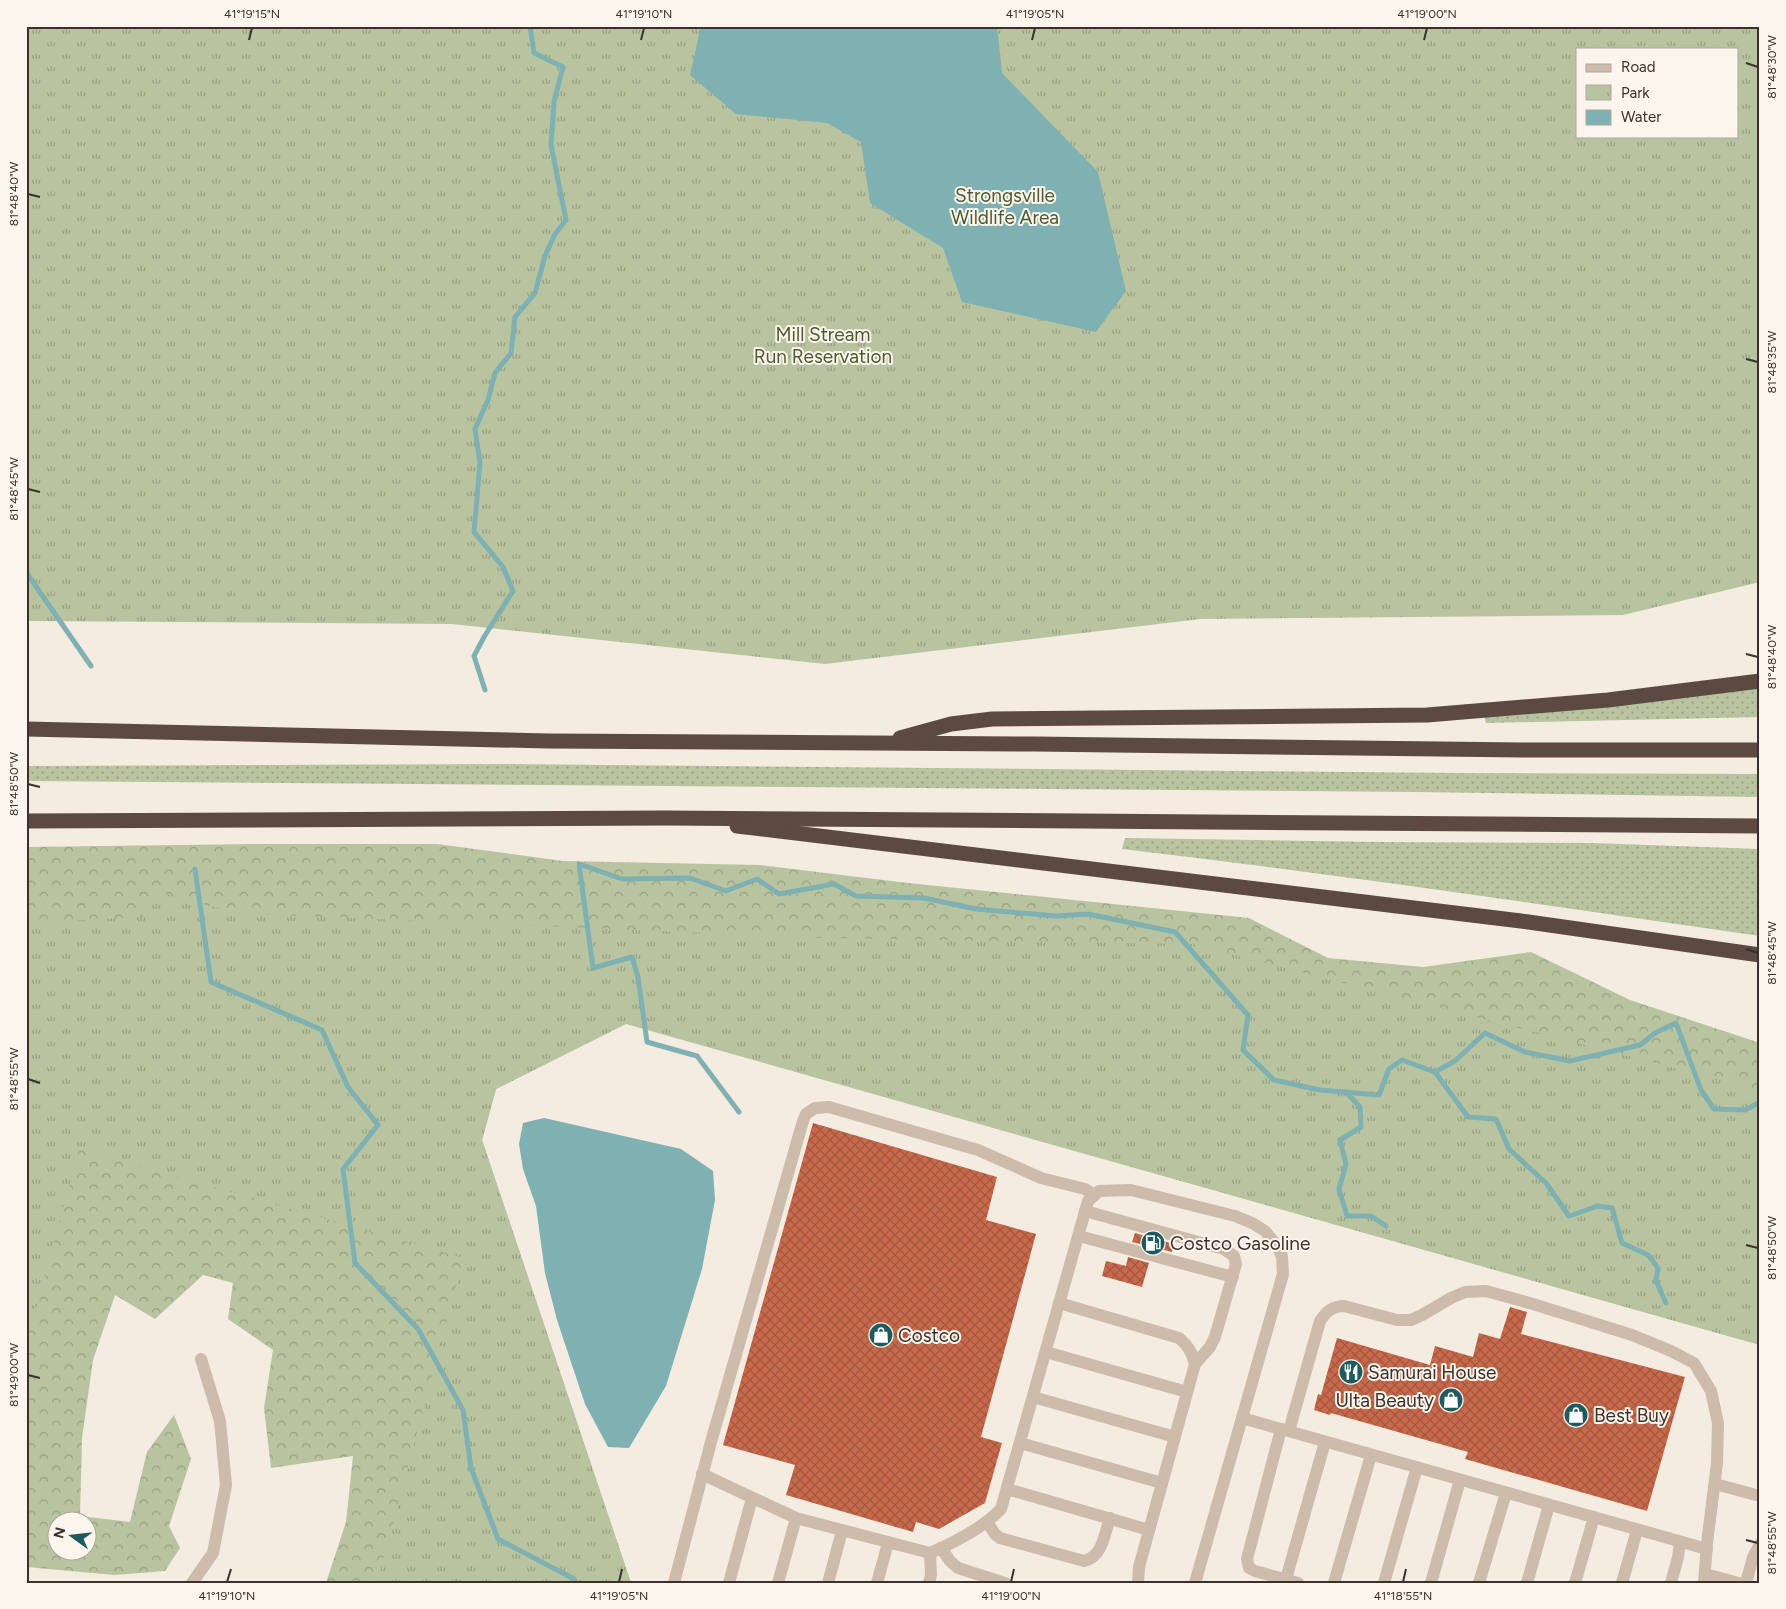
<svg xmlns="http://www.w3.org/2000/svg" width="1786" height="1609" font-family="Figtree,sans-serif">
<defs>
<pattern id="grass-dots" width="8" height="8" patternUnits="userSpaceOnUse" patternTransform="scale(1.25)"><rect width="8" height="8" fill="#b8c4a0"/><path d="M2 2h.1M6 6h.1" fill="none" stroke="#97a083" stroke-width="1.8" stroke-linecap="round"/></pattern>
<pattern id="forest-crowns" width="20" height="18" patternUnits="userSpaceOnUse" patternTransform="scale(1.25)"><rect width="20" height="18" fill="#b8c4a0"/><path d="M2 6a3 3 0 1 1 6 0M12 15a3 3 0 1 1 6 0" fill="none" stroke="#97a083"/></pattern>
<pattern id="park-tufts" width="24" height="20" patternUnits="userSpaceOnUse" patternTransform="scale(1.25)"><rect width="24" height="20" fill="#b8c4a0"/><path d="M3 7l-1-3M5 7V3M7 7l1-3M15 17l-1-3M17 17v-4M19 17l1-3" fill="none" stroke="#97a083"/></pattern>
<pattern id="building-cross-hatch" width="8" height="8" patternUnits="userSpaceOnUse" patternTransform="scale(1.25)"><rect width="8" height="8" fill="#c8694b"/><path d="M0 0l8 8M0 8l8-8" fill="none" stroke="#a4573f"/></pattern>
</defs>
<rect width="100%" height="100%" fill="#f4ebe1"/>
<!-- grass -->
<g fill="url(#grass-dots)">
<polygon points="1760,687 1760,717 1486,723 1484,716"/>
<polygon points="509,764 1459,773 1760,774 1760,797 1416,792 26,781 26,766"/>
<path d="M 1125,838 L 1375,842 L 1592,843 L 1760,849 L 1760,936 C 1547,905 1335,874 1122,849 Z"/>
</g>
<!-- forest -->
<path fill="url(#forest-crowns)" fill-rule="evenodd" d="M 258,844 L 437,844 L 563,861 L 759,865 L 908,883 L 1249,918 L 1328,958 L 1423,967 L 1531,952 L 1630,1000 L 1760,1043 L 1760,1345 L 626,1023 L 496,1089 L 482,1140 L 631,1583 L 326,1583 L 346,1522 L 353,1456 L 271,1468 L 264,1408 L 273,1350 L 228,1319 L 233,1283 L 203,1275 L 155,1319 L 115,1295 L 93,1360 L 82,1438 L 80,1516 L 130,1522 L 147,1452 L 174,1415 L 191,1459 L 169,1526 L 180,1548 L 165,1571 L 115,1575 L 26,1567 L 26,847 ZM 58,1522 L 88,1522 L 88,1552 L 58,1552 Z"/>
<!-- park -->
<g fill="url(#park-tufts)" fill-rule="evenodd">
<path d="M 26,26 L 1760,26 L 1760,582 L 1623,615 L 1200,619 L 825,664 L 452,624 L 26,621 ZM 1577,49 L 1737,49 L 1737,136 L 1577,136 Z"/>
<polygon points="150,889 235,913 823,938 1192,944 1760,1090 1760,1345 626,1024 496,1089 482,1140 631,1583 377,1583 464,1258 79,1149 26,1345 26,923 142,917"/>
</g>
<!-- water -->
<g fill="#7fb0b2">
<polygon points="701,26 997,26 1002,73 1098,172 1126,291 1096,332 962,302 943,248 870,203 861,142 827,123 736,114 690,75"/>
<polygon points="544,1118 681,1149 713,1171 715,1200 702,1269 666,1386 629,1448 608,1447 585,1404 557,1320 545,1273 536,1206 523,1169 519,1144 523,1123"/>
</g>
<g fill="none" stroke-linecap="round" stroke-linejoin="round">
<!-- stream -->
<g stroke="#7fb0b2" stroke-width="5">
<polyline points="26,572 91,666"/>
<polyline points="485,690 474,656 484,637 513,591 503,567 474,532 480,463 475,429 488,400 495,373 511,353 515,317 535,293 545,256 555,234 566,220 551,145 554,102 563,67 534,53 530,26"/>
<polyline points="195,869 211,982 322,1030 348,1087 378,1125 343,1169 355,1263 418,1329 463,1410 471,1468 498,1539 574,1579 573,1583"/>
<polyline points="1435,1072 1468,1117 1496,1119 1509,1149 1546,1183 1569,1216 1598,1206 1612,1208 1622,1243 1648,1255 1658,1268 1656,1281 1666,1303"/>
<polyline points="1346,1092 1360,1107 1361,1127 1340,1140 1346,1164 1339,1189 1347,1216 1371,1216 1386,1226"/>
<polyline points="739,1112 697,1056 647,1042 638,977 632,957 593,968 579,864 622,879 690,878 726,891 757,879 779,894 834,884 856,896 924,898 976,909 1056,916 1088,914 1175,932 1248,1015 1243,1050 1274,1080 1320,1090 1379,1095 1389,1069 1402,1060 1435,1072 1455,1061 1485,1033 1525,1052 1570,1061 1640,1045 1655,1033 1676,1023 1701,1090 1714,1109 1745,1110 1760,1102"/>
</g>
</g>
<!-- building -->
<g fill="url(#building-cross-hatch)">
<polygon points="813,1123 997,1177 986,1220 1036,1234 981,1437 1002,1443 985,1503 939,1529 916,1522 913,1532 786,1495 795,1465 723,1445"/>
<polygon points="1135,1233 1174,1244 1172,1252 1132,1242"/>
<polygon points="1128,1257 1149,1263 1142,1287 1102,1276 1106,1261 1126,1266"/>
<polygon points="1510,1307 1527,1312 1521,1334 1685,1377 1647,1511 1465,1459 1468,1452 1331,1413 1330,1415 1314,1410 1318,1394 1321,1395 1337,1338 1430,1365 1435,1346 1473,1357 1479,1333 1500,1339"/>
</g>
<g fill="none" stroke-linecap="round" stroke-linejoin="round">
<!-- minor -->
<g stroke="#cdbbac" stroke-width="12">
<polyline points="1085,1211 1224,1249 1234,1256 1236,1264 1215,1337 1210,1347 1195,1364 1139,1567 1138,1583"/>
<polyline points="1079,1236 1233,1277"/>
<path d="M 1059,1303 L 1179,1338 C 1188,1346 1192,1352 1195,1364"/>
<polyline points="1046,1352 1187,1392"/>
<polyline points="1033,1397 1175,1437"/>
<polyline points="1242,1418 1707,1549"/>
<polyline points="1281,1429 1247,1559 1249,1568 1255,1571 1298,1583"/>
<path d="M 1289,1431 L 1320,1321 C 1326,1312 1332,1306 1344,1306 L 1397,1320 L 1411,1320 L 1422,1315 L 1451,1298 L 1465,1292 L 1486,1291 L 1533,1304 L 1632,1335 L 1671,1351 L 1694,1363 L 1711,1391 L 1718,1423 L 1717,1463 L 1707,1543 L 1704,1583"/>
<polyline points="1020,1443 1162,1483"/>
<path d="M 702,1474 L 796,1518 L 930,1553 C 953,1543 983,1528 1001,1509 L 1088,1201 L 1099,1191 L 1131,1190 L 1235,1216 L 1252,1223 L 1265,1231 L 1275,1243 L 1282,1256 L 1283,1274 L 1195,1583"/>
<polyline points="1715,1484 1760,1496"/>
<polyline points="1007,1489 1149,1530"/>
<path d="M 987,1522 L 995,1534 L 1000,1538 L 1084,1561 C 1103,1556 1104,1535 1110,1518"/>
<polyline points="941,1548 950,1561 958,1568 1005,1583"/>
<polyline points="1705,1574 1739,1583"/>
<polyline points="1286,1579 1325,1442"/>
<polyline points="192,1583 213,1553 226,1485 220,1421 201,1359"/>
<polyline points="674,1583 711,1442 803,1121 806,1114 815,1108 829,1107 978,1150 1041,1178 1085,1189 1094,1195"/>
<polyline points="729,1583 752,1498"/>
<polyline points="778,1583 796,1518"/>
<polyline points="828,1583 842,1531"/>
<polyline points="877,1583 888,1543"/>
<polyline points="929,1583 931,1575 930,1553"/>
<polyline points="1334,1583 1371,1455"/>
<polyline points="1384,1583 1417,1467"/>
<polyline points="1431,1583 1460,1480"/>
<polyline points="1479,1583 1506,1493"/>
<polyline points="1527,1583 1549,1505"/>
<polyline points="1575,1583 1594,1517"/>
<polyline points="1622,1583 1637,1530"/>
<polyline points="1671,1583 1678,1557 1680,1542"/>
<polyline points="1746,1583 1753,1557 1760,1544"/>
</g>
<!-- highway -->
<g stroke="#5c4a42" stroke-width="15">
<polyline points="26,729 548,741 1034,744 1523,750 1760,750"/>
<polyline points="900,738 951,724 992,719 1427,715 1608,700 1760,681"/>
<polyline points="26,821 665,818 1760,826"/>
<polyline points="737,826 1521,921 1760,955"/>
</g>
</g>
<!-- ticks -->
<path fill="none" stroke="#3b302b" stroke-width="2" d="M 249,40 L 252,28M 641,40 L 644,28M 1032,40 L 1035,28M 1424,40 L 1427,28M 1746,63 L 1758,67M 28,194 L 40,197M 1746,359 L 1758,362M 28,489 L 40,492M 1746,654 L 1758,657M 28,784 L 40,787M 1746,949 L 1758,953M 28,1079 L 40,1083M 1746,1245 L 1758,1248M 28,1375 L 40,1378M 1746,1540 L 1758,1543M 227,1582 L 231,1569M 619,1582 L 622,1569M 1011,1582 L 1014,1569M 1403,1582 L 1406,1569"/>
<!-- icons -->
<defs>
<symbol id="fuel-disc" viewBox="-11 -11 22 22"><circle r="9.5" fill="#1f5a5e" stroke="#fbf5ee"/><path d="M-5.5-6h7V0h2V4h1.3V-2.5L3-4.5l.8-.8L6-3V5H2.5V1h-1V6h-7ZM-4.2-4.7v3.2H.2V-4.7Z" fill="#fff"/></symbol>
<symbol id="shop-disc" viewBox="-11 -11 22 22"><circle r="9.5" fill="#1f5a5e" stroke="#fbf5ee"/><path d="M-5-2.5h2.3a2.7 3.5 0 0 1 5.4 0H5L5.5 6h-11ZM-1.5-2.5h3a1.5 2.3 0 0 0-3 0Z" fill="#fff"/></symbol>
<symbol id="restaurant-disc" viewBox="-11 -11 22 22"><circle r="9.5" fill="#1f5a5e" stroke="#fbf5ee"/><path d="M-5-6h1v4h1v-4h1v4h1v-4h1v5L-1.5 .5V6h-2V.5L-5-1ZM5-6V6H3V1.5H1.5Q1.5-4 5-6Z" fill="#fff"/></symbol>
</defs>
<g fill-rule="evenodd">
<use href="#fuel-disc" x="1139" y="1229" width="28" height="28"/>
<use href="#shop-disc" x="867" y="1321" width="28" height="28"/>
<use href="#restaurant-disc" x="1337" y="1358" width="28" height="28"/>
<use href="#shop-disc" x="1437" y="1386" width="28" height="28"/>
<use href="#shop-disc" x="1562" y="1401" width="28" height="28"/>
</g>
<g text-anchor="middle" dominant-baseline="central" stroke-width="4" stroke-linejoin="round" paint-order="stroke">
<!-- park labels -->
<g font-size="19" fill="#4a5a2e" stroke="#fbf5ee">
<text x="1005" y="195">Strongsville<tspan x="1005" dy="22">Wildlife Area</tspan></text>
<text x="823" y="334">Mill Stream<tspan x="823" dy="22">Run Reservation</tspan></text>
</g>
<!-- poi labels -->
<g font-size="19" fill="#3b302b" stroke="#fbf5ee" text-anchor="start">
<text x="1170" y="1243">Costco Gasoline</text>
<text x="898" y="1335">Costco</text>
<text x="1368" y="1372">Samurai House</text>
<text x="1434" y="1400" text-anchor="end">Ulta Beauty</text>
<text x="1594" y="1415">Best Buy</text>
</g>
</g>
<!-- border -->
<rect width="1786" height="1609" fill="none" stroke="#fbf5ee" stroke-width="55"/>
<!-- legend -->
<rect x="1576" y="48" width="162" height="90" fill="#fbf5ee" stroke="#aea6a0"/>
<rect x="1586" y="64" width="25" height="8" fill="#cdbbac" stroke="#aea6a0"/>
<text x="1621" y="72" font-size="15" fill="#3b302b">Road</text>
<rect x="1586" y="85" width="25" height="15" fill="url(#park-tufts)" stroke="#aea6a0"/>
<text x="1621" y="98" font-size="15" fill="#3b302b">Park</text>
<rect x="1586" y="110" width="25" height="15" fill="#7fb0b2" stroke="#aea6a0"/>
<text x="1621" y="122" font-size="15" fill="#3b302b">Water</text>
<!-- north arrow -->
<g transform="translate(72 1536) rotate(285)"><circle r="24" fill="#fbf5ee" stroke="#aea6a0"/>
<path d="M0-4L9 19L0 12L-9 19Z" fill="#1f5a5e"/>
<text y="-8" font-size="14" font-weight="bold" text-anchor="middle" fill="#3b302b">N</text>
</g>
<rect x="28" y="28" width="1730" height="1554" fill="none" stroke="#3b302b" stroke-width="2"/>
<g font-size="12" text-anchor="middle" fill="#3b302b">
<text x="252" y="18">41°19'15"N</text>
<text x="644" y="18">41°19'10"N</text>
<text x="1035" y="18">41°19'05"N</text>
<text x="1427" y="18">41°19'00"N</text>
<text transform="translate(1772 67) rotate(-90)" y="4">81°48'30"W</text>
<text transform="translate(14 194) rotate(-90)" y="4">81°48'40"W</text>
<text transform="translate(1772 362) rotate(-90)" y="4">81°48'35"W</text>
<text transform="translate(14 489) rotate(-90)" y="4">81°48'45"W</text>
<text transform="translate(1772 657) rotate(-90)" y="4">81°48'40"W</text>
<text transform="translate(14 784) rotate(-90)" y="4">81°48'50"W</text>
<text transform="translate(1772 953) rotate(-90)" y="4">81°48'45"W</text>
<text transform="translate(14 1079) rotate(-90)" y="4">81°48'55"W</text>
<text transform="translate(1772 1248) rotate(-90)" y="4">81°48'50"W</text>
<text transform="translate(14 1375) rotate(-90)" y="4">81°49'00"W</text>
<text transform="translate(1772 1543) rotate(-90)" y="4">81°48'55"W</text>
<text x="227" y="1600">41°19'10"N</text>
<text x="619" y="1600">41°19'05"N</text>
<text x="1011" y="1600">41°19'00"N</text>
<text x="1403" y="1600">41°18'55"N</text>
</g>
</svg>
